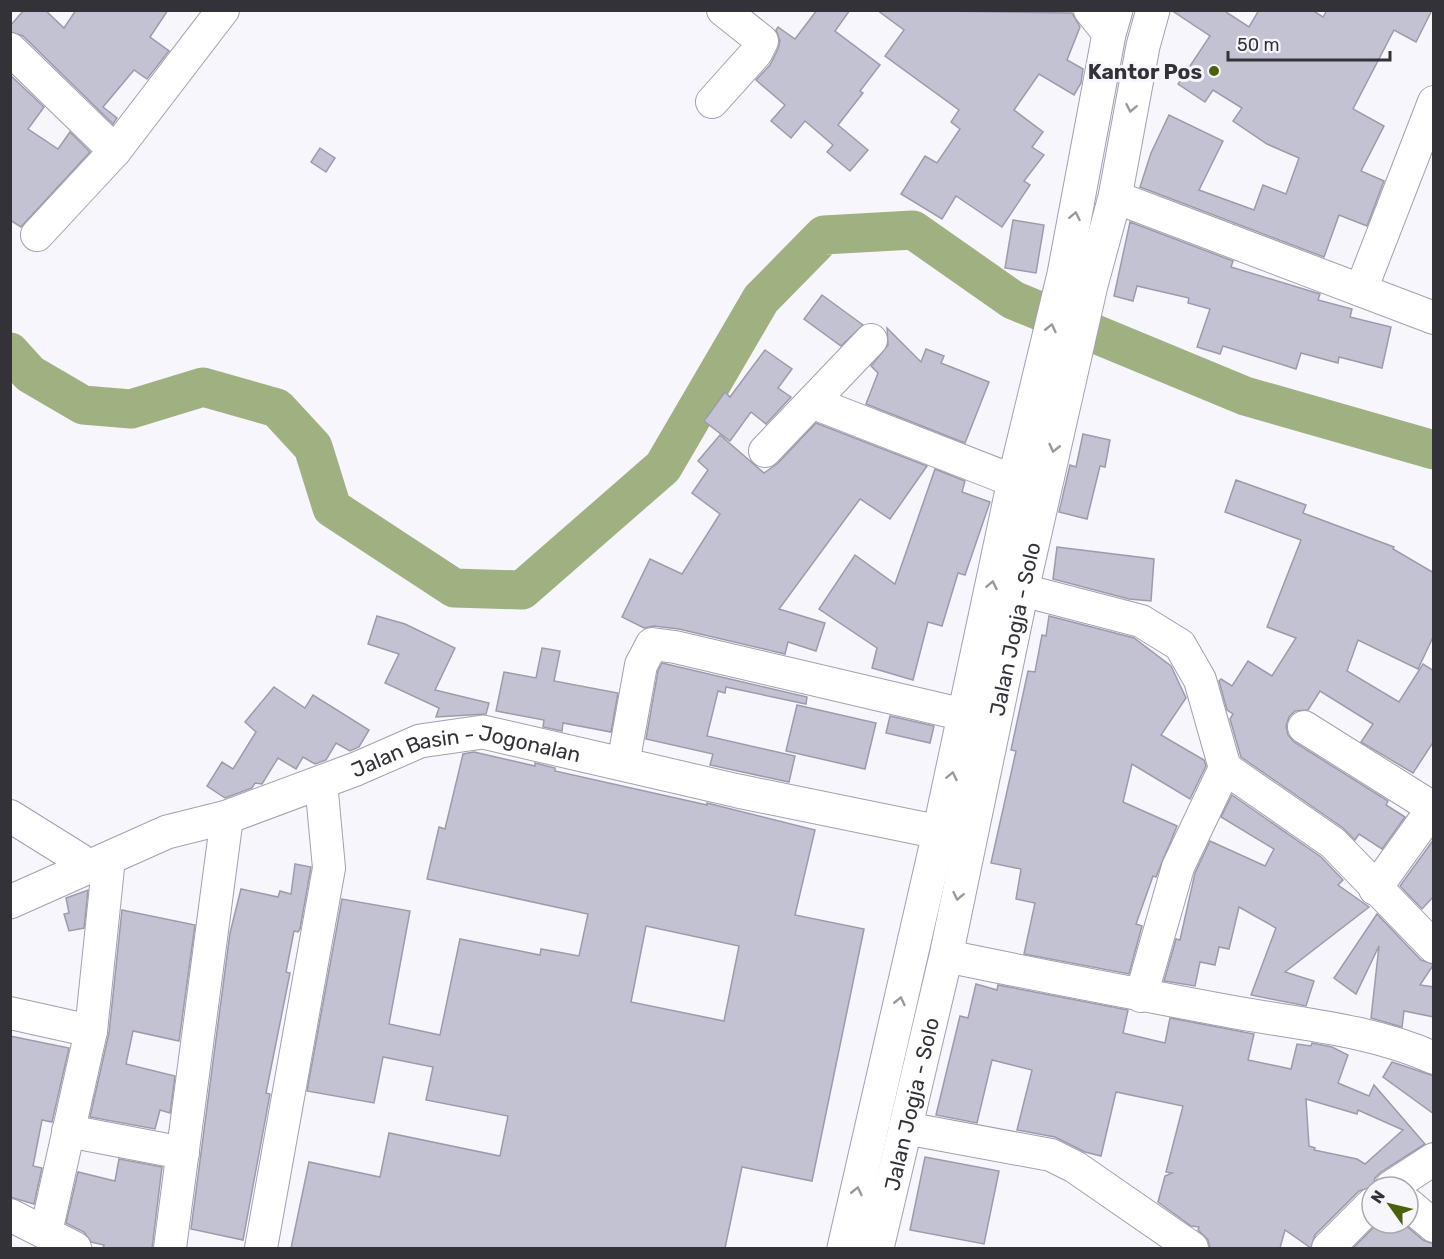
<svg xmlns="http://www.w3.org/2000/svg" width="1444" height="1259" font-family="Rubik,sans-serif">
<rect width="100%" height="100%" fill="#f7f6fd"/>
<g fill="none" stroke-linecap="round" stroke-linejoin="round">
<!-- river -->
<polyline stroke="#a0b181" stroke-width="39" points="10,352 30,374 83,405 131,409 203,387 277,408 313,447 332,508 454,588 522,590 663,467 761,299 824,235 913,230 1013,300 1245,396 1434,450"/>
</g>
<!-- building -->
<g fill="#c3c2d3" stroke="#9c9bab" stroke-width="1.5" fill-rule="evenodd">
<polygon points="24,10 45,10 64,28 76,10 168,10 150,37 169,51 147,79 134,70 103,107 117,118 113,124 23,36 10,32 10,26"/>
<polygon points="817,10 850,10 835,31 880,65 860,91 863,93 838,125 868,150 850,171 827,152 833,145 805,121 791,138 771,121 785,105 756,80 770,65 778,49 780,41 776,30 778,27 795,39"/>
<polygon points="877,10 1072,13 1080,27 1067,60 1083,69 1081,83 1074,95 1039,74 1014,110 1043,132 1032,147 1044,155 1024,181 1030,185 1002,227 956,196 942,219 901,194 925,156 937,163 960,129 951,122 959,110 885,56 904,30"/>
<polygon points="1171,10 1223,10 1249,27 1259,10 1312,10 1323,17 1327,10 1432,10 1416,42 1394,30 1353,109 1384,126 1361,171 1384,181 1367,226 1339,215 1324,257 1140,187 1151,153 1169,115 1223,141 1199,190 1254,210 1263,185 1286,194 1299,158 1267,144 1233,121 1242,108 1213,90 1205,102 1178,84 1210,36"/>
<polygon points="10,75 44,107 28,129 58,149 70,132 90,152 21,227 10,220"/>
<polygon points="320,148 335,158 326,172 311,162"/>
<polygon points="1013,220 1044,225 1036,273 1005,268"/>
<polygon points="1130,222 1233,261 1231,267 1320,294 1318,300 1352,309 1350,317 1391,327 1382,368 1339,357 1338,363 1301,353 1296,369 1223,346 1220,354 1197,347 1210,309 1188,303 1189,298 1137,286 1133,301 1114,296"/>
<polygon points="822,295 863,325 841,346 804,319"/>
<polygon points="887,328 921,362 926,349 944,356 941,363 989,382 965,443 866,404 878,373 871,366 888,345"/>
<polygon points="765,350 792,369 778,388 791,397 766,424 751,412 730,441 704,421 725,392 730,397"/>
<polygon points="816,423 927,466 890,519 860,499 779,609 825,623 816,651 788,642 785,654 679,629 654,626 644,628 622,617 650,559 682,574 720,514 692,493 708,470 698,461 720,435 764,473 778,463"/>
<polygon points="1083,434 1110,440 1105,467 1100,466 1087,519 1059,512 1070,465 1076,467"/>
<polygon points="935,469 965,481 962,492 990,502 965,575 958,573 942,626 928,622 913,680 872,668 877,648 819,609 855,555 895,584"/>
<polygon points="1236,480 1306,505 1303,513 1394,547 1393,549 1434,573 1434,635 1418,669 1358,640 1347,671 1399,702 1423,664 1434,671 1434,741 1413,773 1361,742 1373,724 1320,691 1308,710 1295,711 1289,717 1286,726 1288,735 1294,742 1388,801 1386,805 1405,817 1382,849 1359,834 1355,840 1343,828 1241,757 1230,719 1233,714 1227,710 1219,681 1221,679 1232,686 1248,661 1272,676 1296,638 1267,627 1301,540 1225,512"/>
<polygon points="1057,547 1154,559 1151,601 1129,599 1053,579"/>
<polygon points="377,616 405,624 455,648 435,690 489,703 486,714 436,717 439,708 385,683 399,654 368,644"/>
<polygon points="1049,616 1134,638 1171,666 1186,698 1161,735 1204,760 1206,766 1190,799 1132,764 1123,802 1177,826 1156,877 1153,876 1136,924 1142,926 1129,974 1024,954 1035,903 1016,899 1021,869 991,863 1016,751 1011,750 1028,671 1035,672 1042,635 1046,636"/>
<polygon points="542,648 560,651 554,681 618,693 611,732 563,723 562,731 543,727 544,720 496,711 504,672 536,678"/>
<polygon points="662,663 807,697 806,704 726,687 725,693 718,691 707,736 795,756 789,782 710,765 713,754 646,739 658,671"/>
<polygon points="274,687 305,708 313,695 369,730 359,747 350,751 336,743 326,760 315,764 303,757 296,769 278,758 262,784 255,783 252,788 225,798 207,786 222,762 233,769 256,732 245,722"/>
<polygon points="797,705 876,723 865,769 786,751"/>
<polygon points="890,716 934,726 930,743 886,733"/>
<path d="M 474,752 L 535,766 L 535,763 L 555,768 L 555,771 L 707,805 L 707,803 L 815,830 L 795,915 L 864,929 L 812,1181 L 742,1167 L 725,1248 L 291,1248 L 309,1162 L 380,1177 L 389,1133 L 500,1156 L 508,1116 L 426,1100 L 433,1067 L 383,1057 L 374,1103 L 307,1091 L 342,899 L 410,911 L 389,1024 L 440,1035 L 460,939 L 540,955 L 541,949 L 579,956 L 588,914 L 427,879 L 439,827 L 445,829 L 463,754 ZM 646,926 L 739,946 L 724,1021 L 631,1002 Z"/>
<polygon points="1232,795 1321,857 1343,880 1338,885 1369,907 1285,972 1314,981 1306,1006 1251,995 1276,928 1239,907 1229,949 1219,947 1215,965 1200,962 1195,986 1164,981 1176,939 1180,940 1195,873 1210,841 1265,866 1274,849 1221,817"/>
<polygon points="1434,839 1434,896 1422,909 1400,886"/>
<polygon points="295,864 311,867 300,929 298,932 294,931 286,972 290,973 266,1093 270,1094 243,1240 191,1229 230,933 241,889 278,897 280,891 291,894"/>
<polygon points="88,890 84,928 69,931 64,914 69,913 66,898"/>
<polygon points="122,910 195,925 179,1041 133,1031 126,1064 175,1076 170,1113 160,1110 155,1129 90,1117 109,1033"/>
<polygon points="1377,914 1421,960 1434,964 1420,985 1434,987 1434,1017 1404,1011 1402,1027 1371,1018 1379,946 1356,994 1334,978"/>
<path d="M 976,984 L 997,990 L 998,985 L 1128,1010 L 1123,1033 L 1165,1043 L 1170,1018 L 1254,1034 L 1248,1060 L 1291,1069 L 1297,1044 L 1311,1046 L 1312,1043 L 1332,1047 L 1348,1055 L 1338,1083 L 1369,1096 L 1374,1085 L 1425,1144 L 1381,1172 L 1375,1178 L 1373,1187 L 1359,1191 L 1315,1235 L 1311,1248 L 1285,1230 L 1280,1248 L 1210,1248 L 1208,1240 L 1198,1230 L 1199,1227 L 1191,1226 L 1158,1202 L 1165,1176 L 1172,1173 L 1166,1172 L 1183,1106 L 1116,1092 L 1101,1156 L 1085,1152 L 1055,1137 L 1017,1130 L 1032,1070 L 992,1060 L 977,1123 L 936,1115 L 960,1016 L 968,1018 ZM 1306,1099 L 1357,1114 L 1358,1110 L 1403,1130 L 1365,1164 L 1357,1159 L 1314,1150 L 1315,1148 L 1309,1146 Z"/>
<polygon points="10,1036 69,1048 52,1122 42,1120 33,1166 42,1168 34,1204 10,1197"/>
<polygon points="1392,1062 1434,1076 1434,1114 1383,1077"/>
<polygon points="925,1157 999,1171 984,1244 910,1230"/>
<polygon points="119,1159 162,1167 152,1248 103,1248 104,1245 91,1242 84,1232 66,1223 78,1172 115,1181"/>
<polygon points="1378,1223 1403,1223 1423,1240 1434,1244 1434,1248 1353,1248"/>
</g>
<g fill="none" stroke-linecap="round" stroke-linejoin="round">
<defs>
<g id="minor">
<polyline points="1090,10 1109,34"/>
<polyline points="10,49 115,151"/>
<polyline points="712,102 756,53 762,41 723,10"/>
<polyline points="1115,197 1434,318"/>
<polyline points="37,235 115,151 223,10"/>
<polyline points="1361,290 1434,102"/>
<polyline points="814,403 1014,481"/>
<polyline points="765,451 871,340"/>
<polyline points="1022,590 1141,621 1180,645 1200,680 1225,768 1333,843 1434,947"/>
<polyline points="1304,727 1433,808"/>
<polyline points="623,764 641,665 652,644 675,647 965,715"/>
<polyline points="10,816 79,859 88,868"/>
<polyline points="1375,889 1434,807"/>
<path d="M 946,956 C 1042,976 1137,994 1233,1012 C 1300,1024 1372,1030 1434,1058"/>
<polyline points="1141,996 1178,867 1225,768"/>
<polyline points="10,1013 91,1031"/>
<polyline points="905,1128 1051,1155 1075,1167 1192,1248"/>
<polyline points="68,1131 183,1153"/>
<polyline points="1391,1187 1434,1159"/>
<polyline points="1408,1204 1434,1226"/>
<polyline points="10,1215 75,1248"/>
<polyline points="46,1232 91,1031 109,858"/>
<polyline points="170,1248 227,817"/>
<polyline points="261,1248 329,868 321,782"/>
<polyline points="1328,1248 1372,1204"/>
</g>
<g id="major">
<path id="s1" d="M 10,902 L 167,832 L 227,817 L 356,769 L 420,741 L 483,732 L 738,791 L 968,838"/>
</g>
<g id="highway">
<polyline points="844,1248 939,833 1014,481 1064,274 1109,34 1116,10"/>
<path id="s2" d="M 877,1248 L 946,956 L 1022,590 L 1091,285 L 1115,197 L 1143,46 L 1153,10"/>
</g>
</defs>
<!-- minor casing -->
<use href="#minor" stroke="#a1a0b0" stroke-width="34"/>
<!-- major casing -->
<use href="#major" stroke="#a1a0b0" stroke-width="35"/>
<!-- highway casing -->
<use href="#highway" stroke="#a1a0b0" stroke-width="35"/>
<!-- minor -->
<use href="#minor" stroke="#fff" stroke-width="32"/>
<!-- major -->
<use href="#major" stroke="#fff" stroke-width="33"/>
<!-- highway -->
<use href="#highway" stroke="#fff" stroke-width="33"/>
</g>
<!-- one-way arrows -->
<defs><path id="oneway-chevron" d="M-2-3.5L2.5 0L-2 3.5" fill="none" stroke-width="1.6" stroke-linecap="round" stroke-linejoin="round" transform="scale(1.5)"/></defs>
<g stroke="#99989c">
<use href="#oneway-chevron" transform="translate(1131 108) rotate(101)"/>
<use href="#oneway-chevron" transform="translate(1075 216) rotate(-79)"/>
<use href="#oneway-chevron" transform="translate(1051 328) rotate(-77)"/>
<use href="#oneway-chevron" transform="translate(1054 448) rotate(103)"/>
<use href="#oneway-chevron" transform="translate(992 585) rotate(-78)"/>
<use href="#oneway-chevron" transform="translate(952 776) rotate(-78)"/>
<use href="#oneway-chevron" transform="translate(958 896) rotate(102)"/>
<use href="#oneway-chevron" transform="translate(900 1001) rotate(-77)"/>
<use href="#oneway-chevron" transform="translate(857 1191) rotate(-77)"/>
</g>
<!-- markers -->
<circle fill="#4c610b" stroke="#f7f6fd" stroke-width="2" cx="1214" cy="71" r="6"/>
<g text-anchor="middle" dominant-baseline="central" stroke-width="6" stroke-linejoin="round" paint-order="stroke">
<!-- poi labels -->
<g font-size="21" font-weight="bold" fill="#333239" stroke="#f7f6fd" text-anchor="end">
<text x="1202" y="71">Kantor Pos</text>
</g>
<!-- street labels -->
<g font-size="21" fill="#333239" stroke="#f7f6fd">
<text stroke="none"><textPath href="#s2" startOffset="634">Jalan Jogja - Solo</textPath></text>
<text stroke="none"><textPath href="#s1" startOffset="486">Jalan Basin - Jogonalan</textPath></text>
<text stroke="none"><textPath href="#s2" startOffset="148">Jalan Jogja - Solo</textPath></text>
</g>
</g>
<!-- border -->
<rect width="1444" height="1259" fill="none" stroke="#333239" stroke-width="24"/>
<!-- north arrow -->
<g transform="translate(1390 1205) rotate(304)"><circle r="28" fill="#f7f6fd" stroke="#a9a8af" stroke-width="1.5"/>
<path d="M0-4.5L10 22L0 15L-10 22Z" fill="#4c610b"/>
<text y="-9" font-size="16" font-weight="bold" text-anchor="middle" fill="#333239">N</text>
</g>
<!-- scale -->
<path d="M1228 51v9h162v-9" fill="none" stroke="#333239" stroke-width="3"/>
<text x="1237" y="51" font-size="18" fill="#333239" stroke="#f7f6fd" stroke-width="4.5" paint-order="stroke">50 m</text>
</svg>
